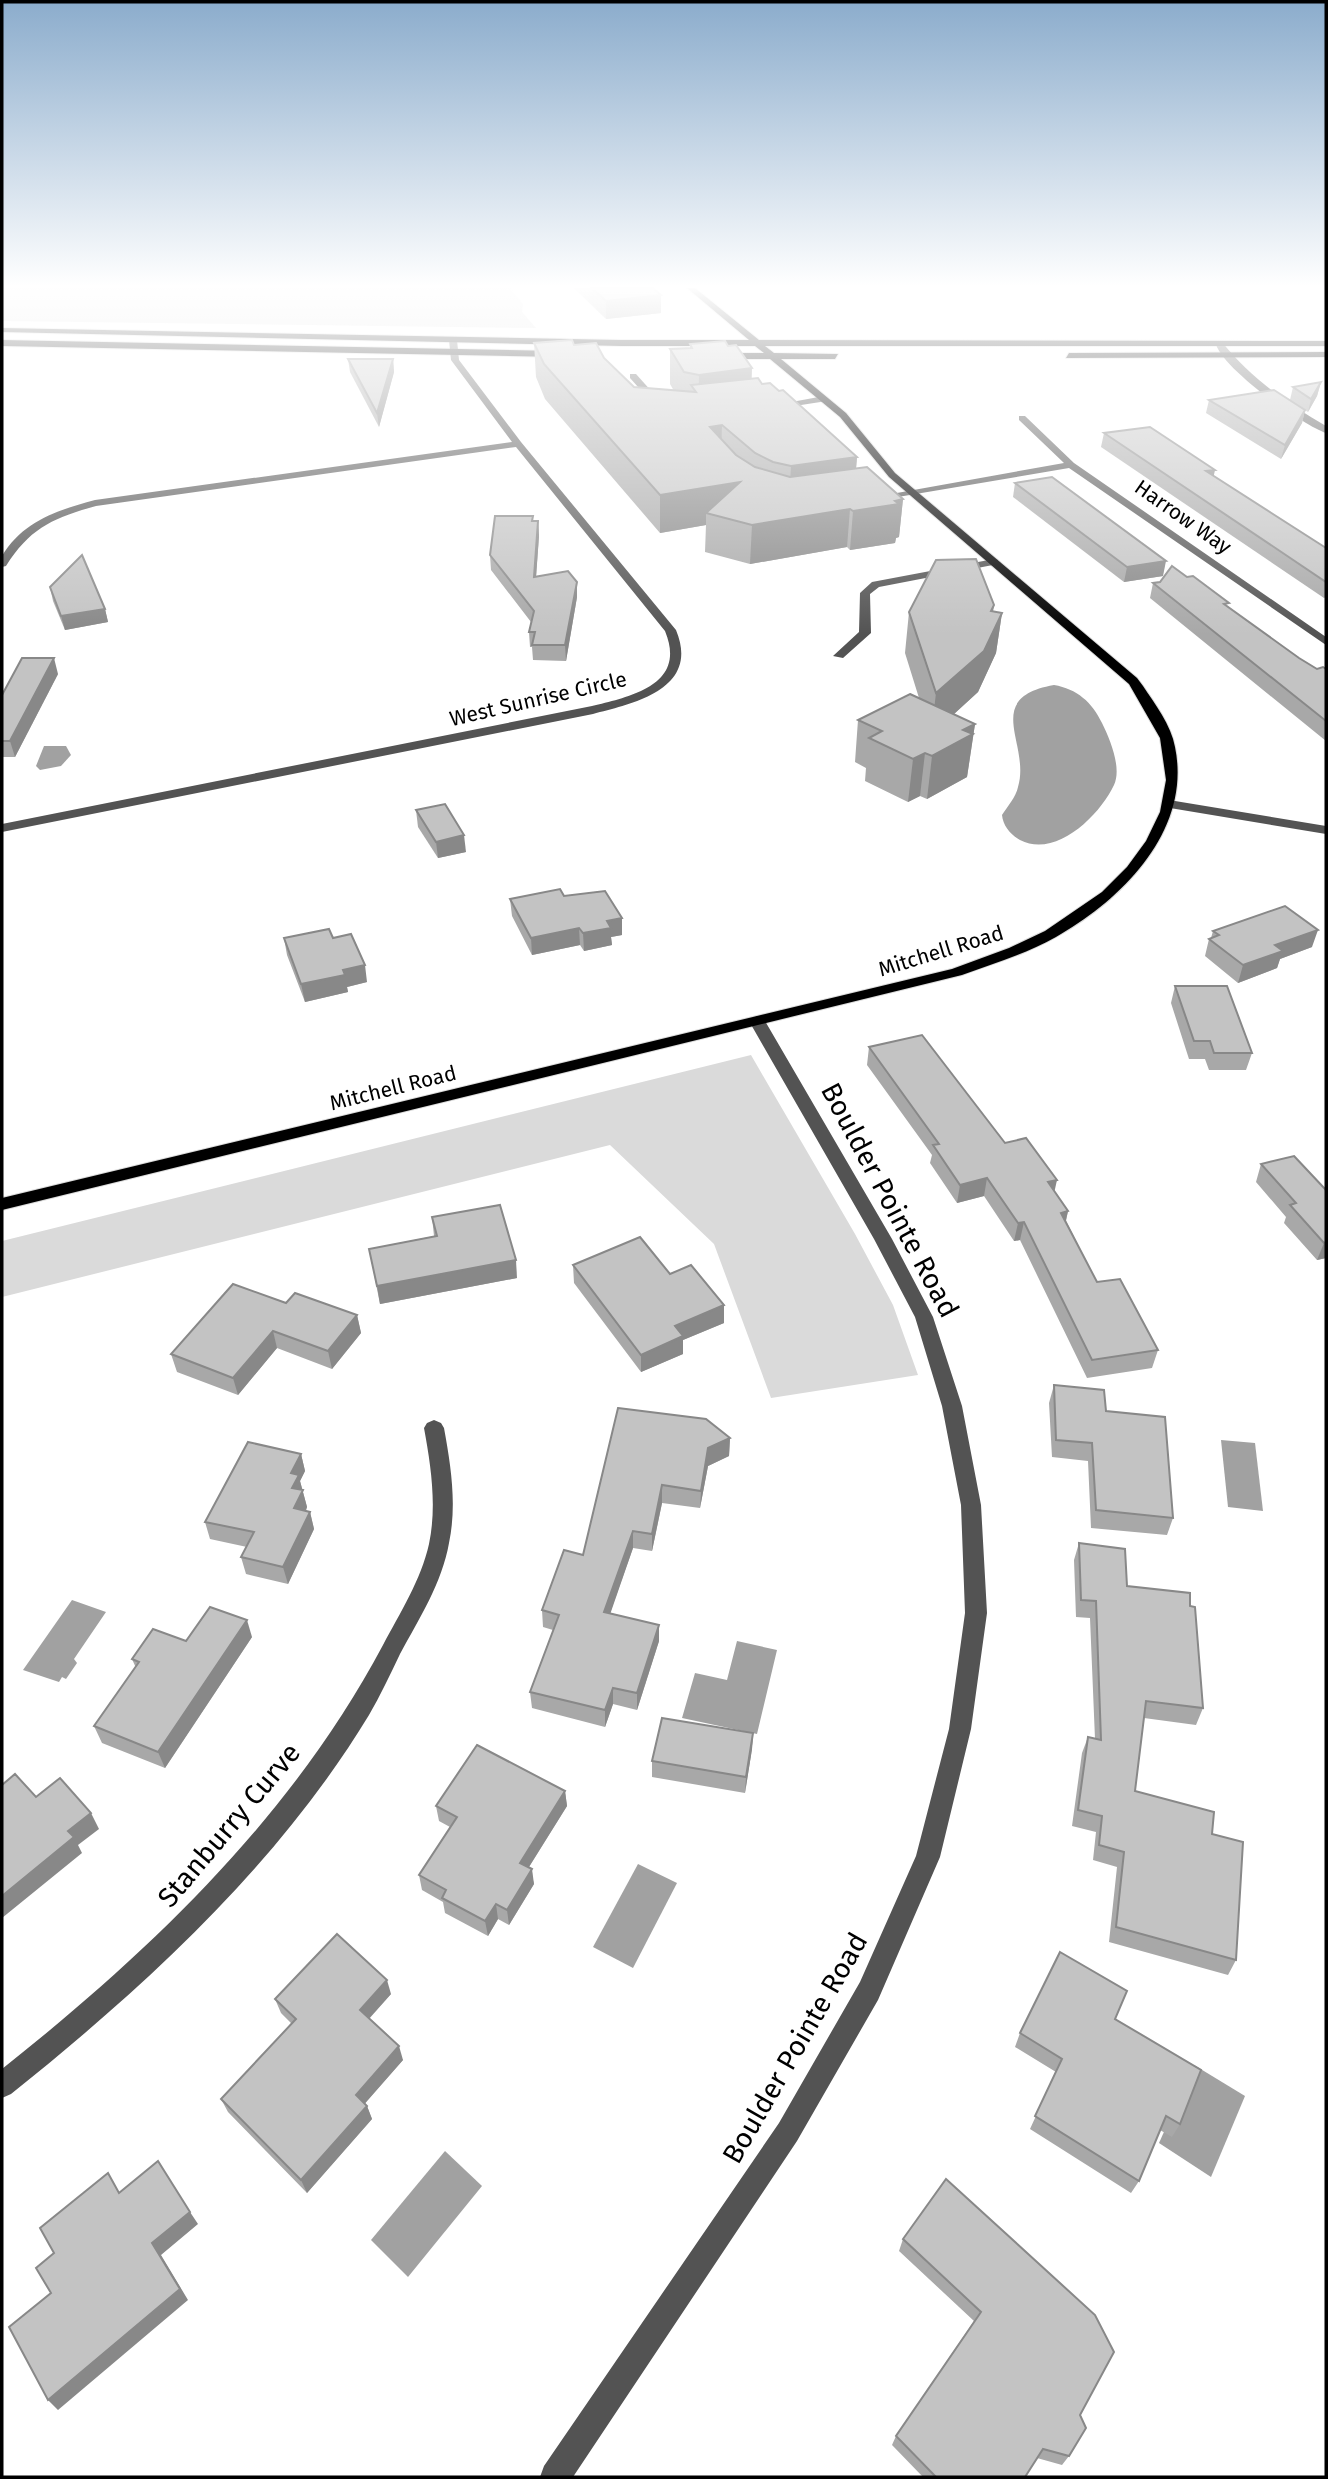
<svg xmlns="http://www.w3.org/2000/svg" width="1328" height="2479" font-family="'Fira Sans',sans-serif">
<rect width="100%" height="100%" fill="#fff"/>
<!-- green -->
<g fill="#dadada">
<polygon points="2,288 510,288 523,304 522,312 536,328 2,321"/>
<polygon points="751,1055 855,1234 893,1305 918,1375 771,1398 714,1244 610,1145 2,1297 2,1241"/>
</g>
<!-- water -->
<g fill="#a1a1a1">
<path d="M 1054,685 C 1077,689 1092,702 1102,723 C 1110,739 1122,768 1114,785 C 1100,815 1056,859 1020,840 C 1011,835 1003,826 1002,815 C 1007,807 1016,797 1018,787 C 1031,744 981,698 1054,685 Z"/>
<polygon points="44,746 66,746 71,755 61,766 40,770 36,766"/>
<polygon points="1221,1440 1255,1443 1263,1511 1228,1507"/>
<polygon points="72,1600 106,1612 74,1659 77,1663 66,1679 62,1677 59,1682 23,1670"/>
<polygon points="737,1641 777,1650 757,1734 682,1718 695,1673 727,1680"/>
<polygon points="638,1864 677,1883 633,1968 593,1947"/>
<polygon points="1194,2065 1245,2096 1211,2177 1159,2143"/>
<polygon points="445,2151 482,2186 408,2277 371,2240"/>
</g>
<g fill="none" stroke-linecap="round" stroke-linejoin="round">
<defs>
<g id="major">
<path d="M 687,288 L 695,288 L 759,340 L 1326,341 L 1326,346 L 765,346 L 774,353 L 838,354 L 835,359 L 781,359 L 846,413 L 895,473 L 1137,678 L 1143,686 C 1155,704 1171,725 1175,747 C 1192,830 1123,899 1056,937 C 1026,954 994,963 962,975 L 2,1210 L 2,1198 L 952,969 L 1009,948 L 1045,931 L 1102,892 L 1127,867 L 1146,841 L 1160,812 L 1166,780 L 1160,738 L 1129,684 L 889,477 L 840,417 L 770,359 L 719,359 L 715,356 L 719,353 L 764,353 L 755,346 L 621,346 L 2,332 L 2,328 L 621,340 L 749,340 Z"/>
<polygon points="2,340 558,351 562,354 558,357 2,346"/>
<polygon points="1069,353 1326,352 1326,357 1066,358"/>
</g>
</defs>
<!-- major casing -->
<use href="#major" stroke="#dbdbdb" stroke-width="2"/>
<!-- minor -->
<g fill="#535353" fill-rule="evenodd">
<path d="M 453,337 L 457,340 L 459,360 L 521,442 L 676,630 C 700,688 637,703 593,714 L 2,832 L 2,824 L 592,706 C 633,696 687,684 665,631 L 516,447 L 96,506 C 53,518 30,528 6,566 L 2,567 L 2,556 C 23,521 58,510 95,500 L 512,442 L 451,360 L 449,340 Z"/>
<path d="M 1215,341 L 1221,341 C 1251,378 1286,403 1326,426 L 1326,433 C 1301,424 1219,367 1215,341 Z"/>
<polygon points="630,374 636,374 662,403 662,407 656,407 630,378"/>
<polygon points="824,396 827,401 775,409 770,406"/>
<polygon points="1019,416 1025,416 1074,463 1326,637 1326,645 1069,468 874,501 869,498 1064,463 1019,420"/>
<polygon points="994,559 998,560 998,564 879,587 870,594 871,633 843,658 833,656 859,632 860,593 872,582"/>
<polygon points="1169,800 1326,826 1326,834 1164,807 1164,801"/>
<polygon points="757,1016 765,1021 892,1239 933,1317 962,1406 981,1505 987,1613 971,1729 940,1857 878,2000 797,2141 573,2477 540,2477 544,2466 779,2123 860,1982 916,1856 949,1729 965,1613 961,1505 942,1406 915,1317 874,1239 749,1021"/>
<path d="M 434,1420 L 441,1423 L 444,1428 C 451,1466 457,1505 449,1543 C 442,1583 419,1619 400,1654 C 390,1675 380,1696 369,1715 C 278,1865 146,1986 11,2094 L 2,2098 L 2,2069 C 152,1950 292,1816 383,1645 C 400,1613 421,1580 429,1544 C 437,1506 431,1466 424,1428 L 427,1423 Z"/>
</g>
<!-- major -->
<use href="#major" fill="#000" fill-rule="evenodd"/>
</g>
<!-- wall -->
<g fill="#a8a8a8">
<polygon points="574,288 653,288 661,313 606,319"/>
<polygon points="534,343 574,345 604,358 634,387 674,391 670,384 670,349 690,348 690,344 762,384 857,457 856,468 903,499 899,537 896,538 895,543 850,550 847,547 750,564 705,552 706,525 660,533 545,399 536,377"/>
<polygon points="348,359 393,359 394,372 379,427 350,372"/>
<polygon points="1321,382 1317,396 1308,412 1305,410 1302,423 1281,459 1206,413 1209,400 1290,400 1293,387"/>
<polygon points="1104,433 1214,476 1326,548 1326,597 1324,598 1101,447"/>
<polygon points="1015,483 1163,576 1124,582 1013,497"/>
<polygon points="533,521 538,521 539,536 536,576 577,597 566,661 533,660 532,647 530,647 529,632 531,622 491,570 490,555"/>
<polygon points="1187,577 1299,658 1317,669 1326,669 1326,741 1150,598 1153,583"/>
<polygon points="50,587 105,609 108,622 65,630 53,601"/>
<polygon points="909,612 993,612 1002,613 996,653 978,692 954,714 975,724 967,777 927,799 920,796 908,802 865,781 866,768 855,762 858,720 919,698 905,653"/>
<polygon points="58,674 15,757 2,757 2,695"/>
<polygon points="416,810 466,852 438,858 418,827"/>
<polygon points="564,896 622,935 611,937 612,945 584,951 580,945 532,955 512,916 510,899"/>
<polygon points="1213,931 1312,947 1280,959 1277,968 1238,983 1205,956 1209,939 1211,938"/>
<polygon points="284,938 333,938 367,982 347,987 348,992 305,1002 287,955"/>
<polygon points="1175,986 1252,1053 1246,1070 1209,1070 1205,1059 1189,1059 1171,1003"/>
<polygon points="869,1047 1005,1143 1054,1192 1068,1211 1066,1221 1097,1282 1158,1350 1152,1368 1087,1378 1020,1240 1014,1241 984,1196 957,1203 930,1163 932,1155 867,1065"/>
<polygon points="1261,1164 1325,1189 1326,1188 1326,1258 1317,1260 1284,1223 1286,1217 1256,1182"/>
<polygon points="432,1217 517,1278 380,1304 369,1249 434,1236"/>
<polygon points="573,1265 670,1274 724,1305 724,1323 683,1340 683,1354 641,1372 574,1283"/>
<polygon points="286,1303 357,1315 361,1333 332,1369 277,1348 238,1395 177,1372 171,1354"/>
<polygon points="1054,1385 1106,1411 1173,1518 1167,1535 1091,1528 1088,1461 1052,1457 1049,1403"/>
<polygon points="706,1419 730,1438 729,1456 708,1466 700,1508 662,1503 652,1551 633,1548 610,1613 659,1625 659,1641 637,1710 613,1704 605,1727 532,1708 530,1692 553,1630 543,1627 542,1610 583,1555"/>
<polygon points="301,1454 305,1471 300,1481 307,1507 306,1511 310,1512 314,1529 288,1584 246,1574 241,1557 247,1547 210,1539 205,1522"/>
<polygon points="1079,1543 1127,1586 1190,1606 1203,1708 1196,1725 1144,1718 1135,1791 1212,1834 1236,1960 1228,1975 1109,1942 1117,1867 1093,1860 1096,1832 1072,1826 1082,1753 1088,1737 1095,1739 1090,1618 1076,1617 1074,1560"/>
<polygon points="252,1637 165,1768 102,1743 94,1726 136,1668 132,1659 186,1641"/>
<polygon points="753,1733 752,1749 745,1793 652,1777 652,1761"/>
<polygon points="565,1791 567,1806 529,1867 534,1884 509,1925 498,1919 488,1936 445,1913 443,1902 422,1890 419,1875 450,1827 439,1821 436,1806"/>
<polygon points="391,1994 369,2019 403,2060 365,2103 367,2106 372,2119 307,2193 228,2112 221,2099 292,2024 281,2013 275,1999"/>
<polygon points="1115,2019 1180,2124 1172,2137 1160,2130 1139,2181 1131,2193 1030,2129 1056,2072 1015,2047 1020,2033"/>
<polygon points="946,2179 1080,2415 1069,2456 1062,2465 1037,2458 1025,2477 923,2477 892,2445 896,2436 974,2321 899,2251 903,2239"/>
</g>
<!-- shaded-wall -->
<g fill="#888">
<polygon points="661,295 661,313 606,319 606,301"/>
<polygon points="393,359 394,372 379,427 377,413"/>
<polygon points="752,368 751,403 698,410 699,375"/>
<polygon points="1321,382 1317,396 1308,412 1311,399"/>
<polygon points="1305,410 1302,423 1281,459 1285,445"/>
<polygon points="722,425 721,461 710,427"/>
<polygon points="857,457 854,494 789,503 791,466"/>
<polygon points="1215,470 1212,484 1206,471"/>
<polygon points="740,482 706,513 706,525 660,533 660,495"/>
<polygon points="903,499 899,537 896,538 895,543 850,550 853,511"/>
<polygon points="850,509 847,547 750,564 752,525"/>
<polygon points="538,521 539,536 535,592 534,577"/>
<polygon points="1166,561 1163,576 1124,582 1127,567"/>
<polygon points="577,582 577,597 566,661 565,645"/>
<polygon points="994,605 989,640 1002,613 996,653 978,692 931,735 936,693 991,611"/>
<polygon points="105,609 108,622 65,630 61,616"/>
<polygon points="54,658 58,674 15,757 10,741"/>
<polygon points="975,724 967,777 927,799 932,756 963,730"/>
<polygon points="925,753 920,796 908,802 913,759"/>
<polygon points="464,835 466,852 438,858 436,842"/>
<polygon points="622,918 622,935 611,937 612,945 584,951 583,933 607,921"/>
<polygon points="579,928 580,945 532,955 531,938"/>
<polygon points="1318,930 1312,947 1280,959 1277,968 1238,983 1243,965 1275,945"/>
<polygon points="365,965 367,982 347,987 348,992 305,1002 301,984 343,970"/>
<polygon points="987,1178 984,1196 957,1203 960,1185"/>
<polygon points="1057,1180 1053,1198 1048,1182"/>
<polygon points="1068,1211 1064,1228 1061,1213"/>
<polygon points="1024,1222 1020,1240 1014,1241 1018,1223"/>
<polygon points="1326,1242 1326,1258 1317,1260 1324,1243"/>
<polygon points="516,1260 517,1278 380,1304 377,1286"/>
<polygon points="724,1305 724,1323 683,1340 683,1354 641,1372 641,1355 675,1326"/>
<polygon points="357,1315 361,1333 332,1369 328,1351"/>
<polygon points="273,1331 277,1348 238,1395 233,1378"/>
<polygon points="730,1438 729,1456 708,1466 700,1508 701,1491 708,1448"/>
<polygon points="301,1454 305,1471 300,1481 307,1507 299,1525 294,1508 291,1473"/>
<polygon points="662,1485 662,1503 652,1551 652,1534"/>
<polygon points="310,1512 314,1529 288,1584 283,1567"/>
<polygon points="633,1531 633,1548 605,1629 604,1612"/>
<polygon points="247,1620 252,1637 165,1768 158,1752"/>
<polygon points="659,1625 659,1641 637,1710 637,1693"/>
<polygon points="613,1688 613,1704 605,1727 605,1710"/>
<polygon points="753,1733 752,1749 745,1793 746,1777"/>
<polygon points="565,1791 567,1806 522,1878 520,1863"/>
<polygon points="91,1813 99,1829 78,1845 82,1853 2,1918 2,1896 68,1831"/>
<polygon points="532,1869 534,1884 509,1925 507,1910"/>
<polygon points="496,1904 498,1919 488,1936 485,1921"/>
<polygon points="387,1980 391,1994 364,2024 360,2010"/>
<polygon points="399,2046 403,2060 361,2108 356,2095"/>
<polygon points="367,2106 372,2119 307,2193 301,2180"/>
<polygon points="190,2212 198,2224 161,2255 188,2300 58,2410 48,2400 152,2243"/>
</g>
<!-- building -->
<g fill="#c3c3c3" stroke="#888" stroke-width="2">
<polygon points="592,288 653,288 661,295 606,301"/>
<polygon points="572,340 574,345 596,343 604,358 634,387 696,392 691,385 758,378 762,384 770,383 779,391 783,390 857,457 791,466 773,462 755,453 722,425 710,427 736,455 755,467 790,477 867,467 903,499 895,501 899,504 853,511 850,509 752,525 706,513 740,482 660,495 544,364 534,343"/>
<polygon points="725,341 728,346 736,345 752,368 699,375 684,372 670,349 692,348 690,344"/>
<polygon points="348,359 393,359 377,413"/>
<polygon points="1321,382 1311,399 1293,387"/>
<polygon points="1274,390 1305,410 1285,445 1209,400"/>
<polygon points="1150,427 1215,470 1206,471 1326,548 1326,582 1104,433"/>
<polygon points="1052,477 1166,561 1127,567 1015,483"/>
<polygon points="495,516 533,516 532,521 538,521 534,577 568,571 577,582 565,645 532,645 535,632 529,632 534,611 490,555"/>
<polygon points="82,555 105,609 61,616 50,587"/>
<polygon points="976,559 994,605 991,611 1002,613 984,651 936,693 909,612 936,560"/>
<polygon points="1172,566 1187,577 1193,576 1229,603 1224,604 1299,658 1317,669 1323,667 1326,669 1326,721 1153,583 1160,582"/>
<polygon points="22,658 54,658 10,741 2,741 2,695"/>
<polygon points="910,694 975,724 963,730 973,734 932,756 925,753 913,759 869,738 882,731 858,720"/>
<polygon points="445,804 464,835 436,842 416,810"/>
<polygon points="560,889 564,896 605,891 622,918 607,921 611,928 583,933 579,928 531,938 510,899"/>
<polygon points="1285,906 1318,930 1275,945 1283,951 1243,965 1209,939 1219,935 1213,931"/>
<polygon points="329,929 333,938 351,934 365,965 343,970 345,975 301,984 284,938"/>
<polygon points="1175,986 1227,986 1252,1053 1214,1053 1210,1041 1194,1041"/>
<polygon points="922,1035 1005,1143 1026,1138 1057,1180 1048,1182 1068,1211 1061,1213 1097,1282 1120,1279 1158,1350 1092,1360 1024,1222 1018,1223 987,1178 960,1185 933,1145 939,1144 869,1047"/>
<polygon points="1294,1156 1325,1189 1326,1188 1326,1242 1324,1243 1290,1205 1296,1203 1261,1164"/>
<polygon points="500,1205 516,1260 377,1286 369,1249 437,1236 432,1217"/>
<polygon points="640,1237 670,1274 691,1265 724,1305 675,1326 683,1336 641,1355 573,1265"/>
<polygon points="233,1284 286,1303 295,1293 357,1315 328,1351 273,1331 233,1378 171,1354"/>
<polygon points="1054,1385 1104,1390 1106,1411 1165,1417 1173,1518 1096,1510 1092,1443 1056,1440"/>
<polygon points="618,1408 706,1419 730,1438 708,1448 701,1491 662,1485 652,1534 633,1531 604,1612 659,1625 637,1693 613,1688 605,1710 530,1692 559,1615 542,1610 564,1550 583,1555"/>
<polygon points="248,1442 301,1454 291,1473 299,1475 292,1488 303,1490 294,1508 310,1512 283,1567 241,1557 254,1532 205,1522"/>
<polygon points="1079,1543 1125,1549 1127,1586 1190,1593 1190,1606 1195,1607 1203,1708 1146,1701 1135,1791 1214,1812 1212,1834 1243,1842 1236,1960 1116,1927 1124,1852 1099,1845 1102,1816 1078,1810 1088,1737 1101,1740 1096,1601 1081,1600"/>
<polygon points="210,1607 247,1620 158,1752 94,1726 139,1662 132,1659 153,1629 186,1641"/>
<polygon points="662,1718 753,1733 746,1777 652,1761"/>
<polygon points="477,1745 565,1791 520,1863 532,1869 507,1910 496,1904 485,1921 442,1898 446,1890 419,1875 457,1817 436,1806"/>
<polygon points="15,1774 36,1797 60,1778 91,1813 68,1831 74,1837 2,1896 2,1785"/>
<polygon points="337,1934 387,1980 360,2010 399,2046 356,2095 367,2106 301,2180 221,2099 296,2019 275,1999"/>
<polygon points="1060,1952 1127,1991 1115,2019 1201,2070 1180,2124 1166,2116 1139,2181 1035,2116 1062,2059 1020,2033"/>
<polygon points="158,2161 190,2212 152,2243 180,2289 48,2400 9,2327 51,2293 36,2268 54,2253 40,2228 108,2173 119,2193"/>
<polygon points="946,2179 1095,2315 1114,2352 1080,2415 1086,2428 1069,2456 1043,2449 1025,2477 936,2477 896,2436 981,2312 903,2239"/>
</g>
<!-- sky -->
<linearGradient id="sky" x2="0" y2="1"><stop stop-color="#8baccc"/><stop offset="0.45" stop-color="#fff"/><stop offset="1" stop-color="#fff" stop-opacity="0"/></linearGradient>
<rect width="1328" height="635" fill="url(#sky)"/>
<g text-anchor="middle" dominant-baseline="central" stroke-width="6" stroke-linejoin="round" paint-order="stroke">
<!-- far-street labels -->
<g font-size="21" fill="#000" stroke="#fff">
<text transform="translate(1183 517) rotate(35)">Harrow Way</text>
<text transform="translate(538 699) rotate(-13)">West Sunrise Circle</text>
<text transform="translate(941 951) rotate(-17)">Mitchell Road</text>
<text transform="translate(393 1088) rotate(-14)">Mitchell Road</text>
</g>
<!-- near-street labels -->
<g font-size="28" fill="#000" stroke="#fff">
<text transform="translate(890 1200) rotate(62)">Boulder Pointe Road</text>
<text transform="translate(229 1825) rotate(-50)">Stanburry Curve</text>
<text transform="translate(795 2048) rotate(-60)">Boulder Pointe Road</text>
</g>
</g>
<!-- border -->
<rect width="1328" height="2479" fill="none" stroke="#000000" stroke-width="7"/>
</svg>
